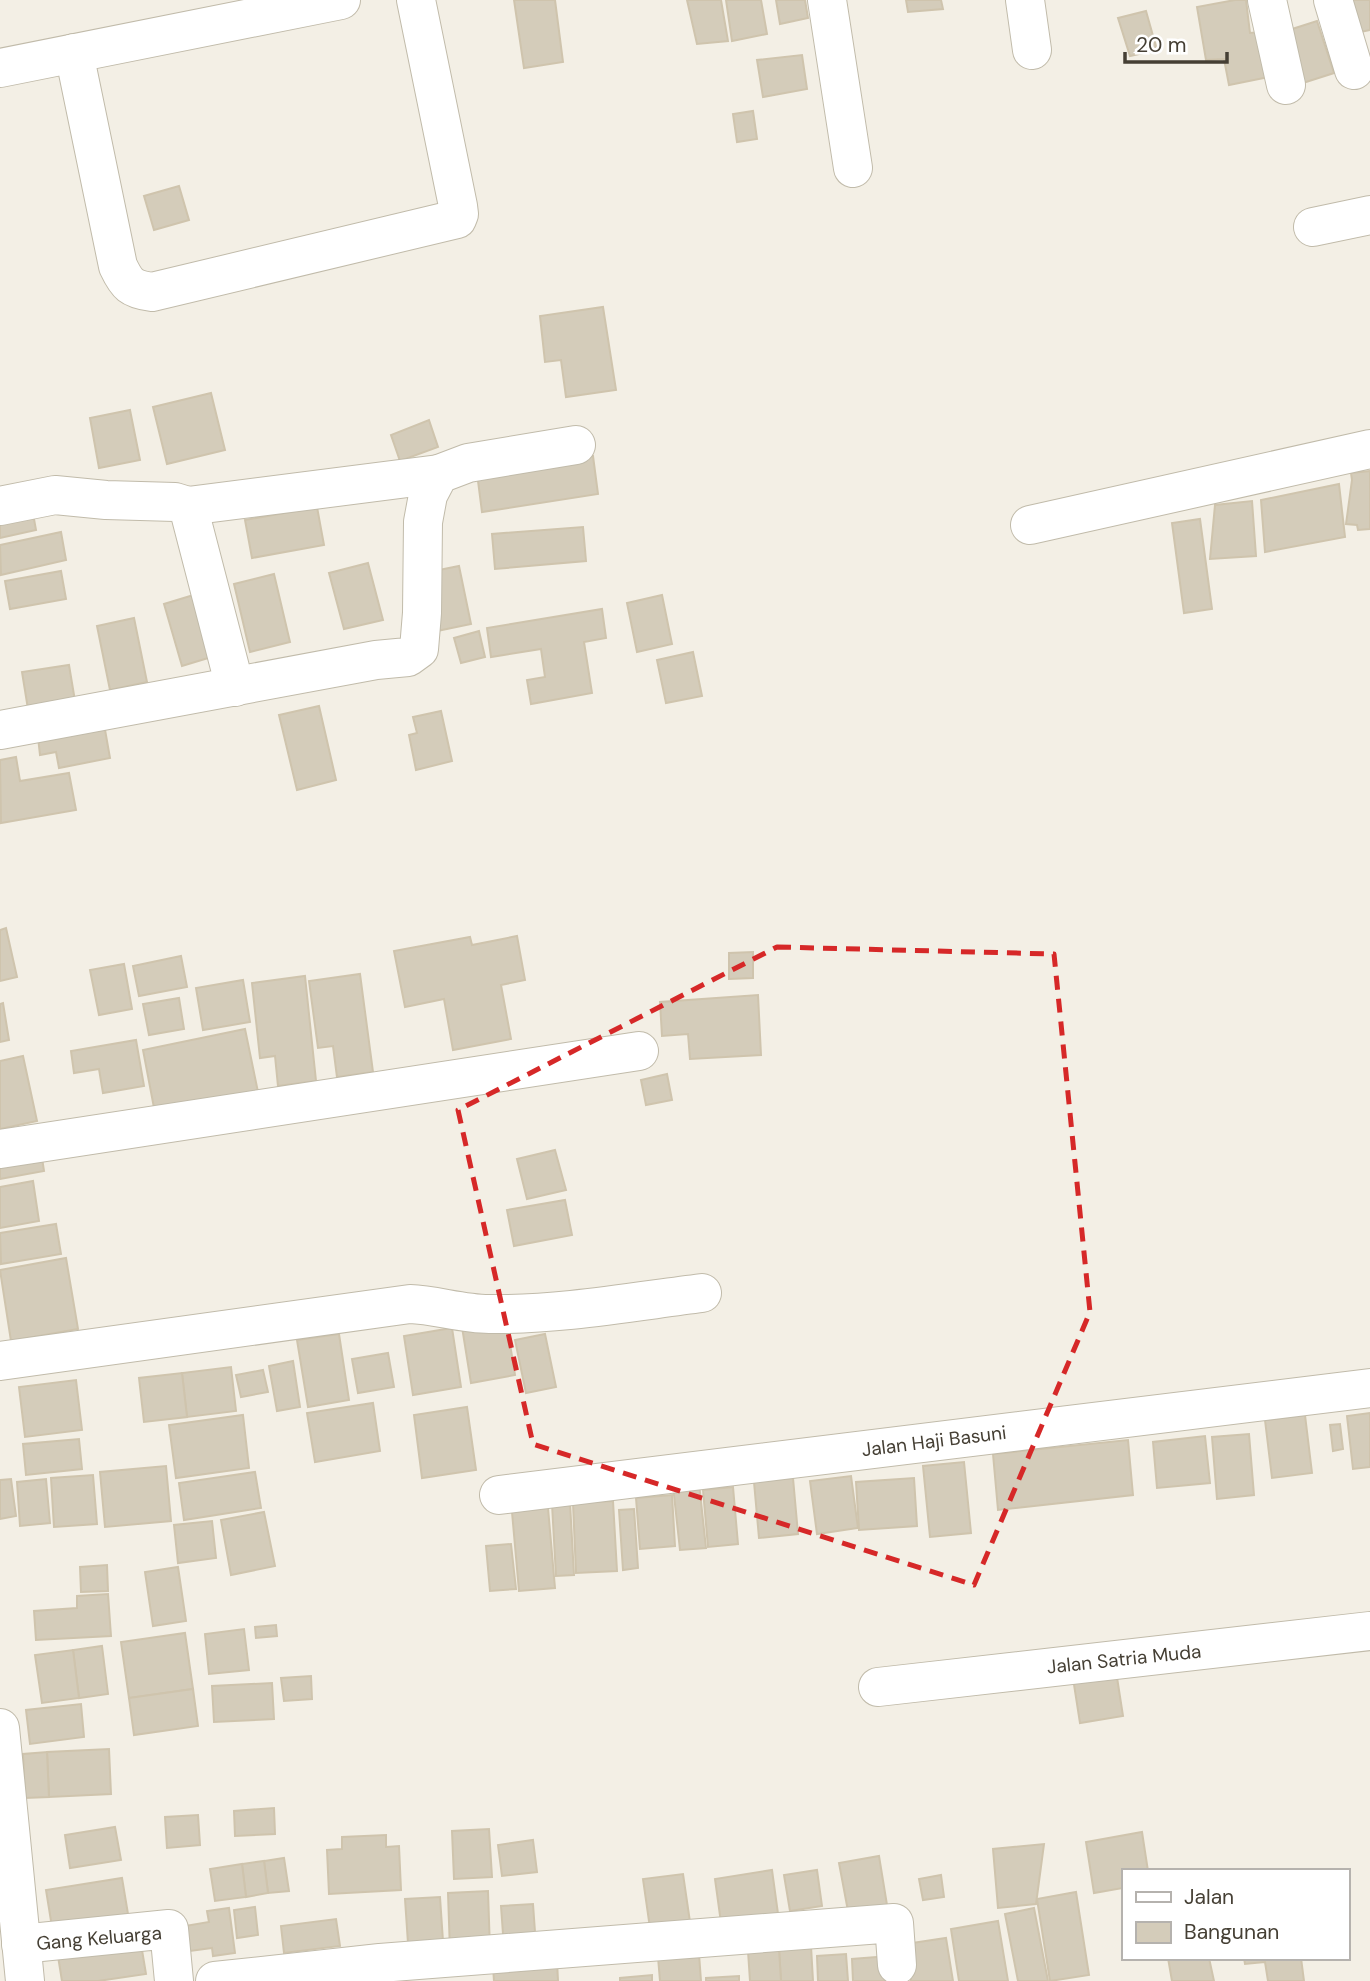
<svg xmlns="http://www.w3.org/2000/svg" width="1370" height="1981" font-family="'DM Sans',sans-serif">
<rect width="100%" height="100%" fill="#f3efe5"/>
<!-- building -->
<g fill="#d4ccba" stroke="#cfc4ad" stroke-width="2">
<polygon points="514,0 555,0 563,62 524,68"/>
<polygon points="687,0 721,0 728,41 697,44"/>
<polygon points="726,0 761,0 767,34 732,41"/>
<polygon points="776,0 805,0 808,18 780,24"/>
<polygon points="906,0 941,0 943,9 908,12"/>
<polygon points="1235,0 1246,0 1250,33 1260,32 1269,77 1229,85 1224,59 1206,60 1197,7"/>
<polygon points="1351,0 1370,0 1370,30 1360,32"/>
<polygon points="1146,11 1157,50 1130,56 1118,18"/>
<polygon points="1317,21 1334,73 1303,83 1286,31"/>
<polygon points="802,55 807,89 763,97 757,60"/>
<polygon points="753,111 757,139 737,142 733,114"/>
<polygon points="179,186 189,220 154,230 144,196"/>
<polygon points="603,307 616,390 566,397 561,360 545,362 540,316"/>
<polygon points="211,393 225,450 167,464 153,407"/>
<polygon points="130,410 140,460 99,468 90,418"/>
<polygon points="429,420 438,447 400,461 391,435"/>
<polygon points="593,456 598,494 482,512 477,473"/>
<polygon points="1370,471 1370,529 1358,530 1357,525 1346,524 1352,480 1351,473"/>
<polygon points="1339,484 1345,537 1265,552 1261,500"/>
<polygon points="1252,501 1256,556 1210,559 1215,505"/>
<polygon points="317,507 324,545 252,558 245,520"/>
<polygon points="32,508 36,530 0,538 0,515"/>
<polygon points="1200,519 1212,609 1184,613 1172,523"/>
<polygon points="583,527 586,561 495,569 492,534"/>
<polygon points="61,532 66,560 1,575 0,545"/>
<polygon points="368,563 383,620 344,629 329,573"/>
<polygon points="459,566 471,624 437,631 424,573"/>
<polygon points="61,571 66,599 10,609 5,581"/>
<polygon points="274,574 290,642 250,652 234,584"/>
<polygon points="200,593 218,655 182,666 164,604"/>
<polygon points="662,595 672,644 637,652 627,603"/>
<polygon points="602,609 606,638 584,642 592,693 531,704 527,680 545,677 541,649 491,657 487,628"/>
<polygon points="134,618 147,682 110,690 97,626"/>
<polygon points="479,631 485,657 461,663 454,638"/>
<polygon points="693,652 702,696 666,703 657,660"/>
<polygon points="69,665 75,701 28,709 22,672"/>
<polygon points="319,706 336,780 297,790 279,715"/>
<polygon points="441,711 452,761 416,770 409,735 417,733 413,717"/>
<polygon points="104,724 110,758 59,768 56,752 40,755 38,737"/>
<polygon points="16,757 20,781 69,773 76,810 1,823 0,760"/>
<polygon points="6,928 17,977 0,981 0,930"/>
<polygon points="517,936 525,980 501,985 511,1039 453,1050 444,999 405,1007 394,951 470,937 472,945"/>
<polygon points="753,952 753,978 729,979 729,953"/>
<polygon points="181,956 187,987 139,996 133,966"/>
<polygon points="124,964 132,1009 99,1015 90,970"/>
<polygon points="360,974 373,1072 337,1077 333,1046 318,1048 309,981"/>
<polygon points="305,976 316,1081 278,1086 275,1056 260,1058 252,983"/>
<polygon points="243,980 250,1022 203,1030 196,988"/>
<polygon points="758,995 761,1055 690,1059 688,1034 662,1036 660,1002"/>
<polygon points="179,998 184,1029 149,1035 143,1004"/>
<polygon points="3,1003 9,1040 0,1042 0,1004"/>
<polygon points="245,1029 258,1092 155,1113 143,1050"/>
<polygon points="136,1040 144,1086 103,1093 99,1069 74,1073 71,1051"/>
<polygon points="23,1056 37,1121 0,1129 0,1061"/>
<polygon points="667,1074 672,1100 646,1105 641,1080"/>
<polygon points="40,1145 44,1171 0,1179 0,1152"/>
<polygon points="555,1150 566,1190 527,1199 517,1159"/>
<polygon points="33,1181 39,1221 0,1228 0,1187"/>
<polygon points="565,1200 572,1235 514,1246 507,1210"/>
<polygon points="56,1224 61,1254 1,1264 0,1233"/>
<polygon points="66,1258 78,1329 11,1341 0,1270"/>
<polygon points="506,1319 515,1375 471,1383 462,1327"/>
<polygon points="452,1328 461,1387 413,1395 404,1336"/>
<polygon points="339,1334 349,1400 308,1407 297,1340"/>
<polygon points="545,1334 556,1387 526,1393 515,1340"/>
<polygon points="388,1353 394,1387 358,1393 352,1359"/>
<polygon points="293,1361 300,1407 277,1411 269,1366"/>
<polygon points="231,1367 236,1411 187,1417 182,1373"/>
<polygon points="263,1370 268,1392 241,1397 236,1375"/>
<polygon points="182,1373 187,1417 144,1422 139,1378"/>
<polygon points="76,1380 82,1430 25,1437 19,1387"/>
<polygon points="373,1403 380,1451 315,1462 307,1413"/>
<polygon points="467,1407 476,1470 422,1478 414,1415"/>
<polygon points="1370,1413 1370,1467 1353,1469 1347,1416"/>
<polygon points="243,1415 249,1468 176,1478 169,1425"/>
<polygon points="1305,1415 1312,1473 1272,1478 1265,1420"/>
<polygon points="1340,1424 1343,1449 1333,1451 1330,1425"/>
<polygon points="1249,1434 1254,1495 1217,1499 1212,1437"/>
<polygon points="1205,1436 1210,1483 1157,1488 1153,1442"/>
<polygon points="79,1439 82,1469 26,1475 23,1444"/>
<polygon points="1128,1440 1133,1495 998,1510 993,1454"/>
<polygon points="964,1462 971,1533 930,1537 923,1466"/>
<polygon points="166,1466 171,1521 105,1527 100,1472"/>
<polygon points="255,1472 261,1508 184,1520 179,1483"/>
<polygon points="93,1475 97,1524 54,1527 51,1478"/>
<polygon points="851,1476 858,1528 817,1534 810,1481"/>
<polygon points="793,1478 798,1534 759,1538 754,1482"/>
<polygon points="914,1478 917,1526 859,1530 856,1482"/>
<polygon points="11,1479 16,1516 0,1519 0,1480"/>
<polygon points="46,1479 50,1523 20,1526 17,1482"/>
<polygon points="699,1483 706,1548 680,1550 673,1486"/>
<polygon points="733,1487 738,1544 708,1547 703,1490"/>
<polygon points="672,1495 675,1546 640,1549 636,1498"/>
<polygon points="613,1501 617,1571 576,1573 573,1503"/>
<polygon points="570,1503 574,1575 556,1576 552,1504"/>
<polygon points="548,1508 555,1588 519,1591 512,1512"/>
<polygon points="634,1509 638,1568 623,1570 619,1510"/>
<polygon points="264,1512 275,1566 231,1575 221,1520"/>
<polygon points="212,1521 216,1558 178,1563 174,1525"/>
<polygon points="511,1544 516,1589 490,1591 486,1546"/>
<polygon points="107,1565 108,1591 81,1592 80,1567"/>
<polygon points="178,1567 186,1621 153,1626 145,1572"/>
<polygon points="108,1594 111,1636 36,1640 34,1611 77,1608 77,1596"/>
<polygon points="276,1625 277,1636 256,1638 255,1627"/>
<polygon points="244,1629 249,1670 209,1674 205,1634"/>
<polygon points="185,1633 193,1689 129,1698 121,1642"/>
<polygon points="102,1646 108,1694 79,1698 73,1650"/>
<polygon points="73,1650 79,1698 42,1703 35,1655"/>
<polygon points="1116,1671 1123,1716 1080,1723 1073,1678"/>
<polygon points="311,1676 312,1699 284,1701 281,1678"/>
<polygon points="272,1683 274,1719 214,1722 212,1686"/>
<polygon points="193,1689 198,1726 134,1735 129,1698"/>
<polygon points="81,1704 84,1737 30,1744 26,1710"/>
<polygon points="109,1749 111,1794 49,1797 47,1752"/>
<polygon points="47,1752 49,1797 25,1798 23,1754"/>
<polygon points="274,1808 275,1834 235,1836 234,1811"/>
<polygon points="198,1815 200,1845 167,1848 165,1817"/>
<polygon points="115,1827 121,1860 70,1868 65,1835"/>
<polygon points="489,1829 492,1877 454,1879 452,1831"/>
<polygon points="1142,1832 1148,1871 1123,1871 1123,1888 1094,1893 1086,1842"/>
<polygon points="386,1835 386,1847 399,1846 401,1890 329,1894 327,1850 342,1849 342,1837"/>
<polygon points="533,1840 537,1872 502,1876 498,1845"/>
<polygon points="1044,1844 1036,1904 998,1908 993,1849"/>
<polygon points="879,1856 887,1905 848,1911 839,1863"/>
<polygon points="284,1858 289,1891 268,1893 264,1861"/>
<polygon points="264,1861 268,1893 246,1897 242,1864"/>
<polygon points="242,1864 246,1897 215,1901 210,1869"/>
<polygon points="772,1870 779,1921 722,1930 715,1879"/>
<polygon points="817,1870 822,1906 790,1911 784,1875"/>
<polygon points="683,1874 690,1922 650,1928 643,1879"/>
<polygon points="941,1875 944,1897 923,1900 919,1879"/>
<polygon points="122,1878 128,1914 52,1927 46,1890"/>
<polygon points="488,1891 490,1950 450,1951 448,1893"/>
<polygon points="1076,1892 1089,1975 1050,1981 1037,1899"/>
<polygon points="440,1897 444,1956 409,1958 405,1899"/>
<polygon points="533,1904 536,1946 504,1948 501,1906"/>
<polygon points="255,1907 258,1935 237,1938 234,1910"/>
<polygon points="229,1908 235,1953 213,1956 212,1948 183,1952 179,1927 209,1922 207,1911"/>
<polygon points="1034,1908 1048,1981 1018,1981 1005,1914"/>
<polygon points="336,1919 340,1946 284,1953 281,1926"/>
<polygon points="998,1921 1008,1981 959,1981 951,1929"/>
<polygon points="140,1938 146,1974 98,1981 62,1981 57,1950"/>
<polygon points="946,1938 953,1981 911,1981 905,1944"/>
<polygon points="811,1946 813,1981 781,1981 779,1949"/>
<polygon points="779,1949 781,1981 750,1981 748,1951"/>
<polygon points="699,1954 701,1981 660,1981 658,1957"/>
<polygon points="846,1954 848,1981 818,1981 817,1956"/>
<polygon points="889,1956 891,1981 853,1981 852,1959"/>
<polygon points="1168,1958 1209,1958 1214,1981 1172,1981"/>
<polygon points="1244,1958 1301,1958 1304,1981 1268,1981 1265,1962 1245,1964"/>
<polygon points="557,1961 558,1981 494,1981 493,1967"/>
<polygon points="652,1975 652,1981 620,1981 620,1978"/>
<polygon points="739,1976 739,1981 706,1981 706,1978"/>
</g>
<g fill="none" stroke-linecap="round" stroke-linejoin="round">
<defs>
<g id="minor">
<polyline points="827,0 853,168"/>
<polyline points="1025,0 1032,50"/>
<polyline points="1267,0 1286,85"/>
<polyline points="1333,0 1354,70"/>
<path d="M 74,53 L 118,266 C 127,285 131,289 152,292 L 457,219 L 459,214 L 458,206 L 416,0"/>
<polyline points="0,68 341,0"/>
<polyline points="1313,227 1370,215"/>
<polyline points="0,506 55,495 106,500 175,502 188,506 235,687"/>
<polyline points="188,506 439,474"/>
<polyline points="1030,525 1370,449"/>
<polyline points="0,730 376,660 408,657 419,649 422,613 423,522 428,495 439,474 468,463 576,445"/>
<polyline points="0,1149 639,1051"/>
<path d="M 0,1361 L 410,1304 C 436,1305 462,1314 489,1314 C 560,1315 631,1302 702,1293"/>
<polyline points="499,1495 1370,1388"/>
<polyline points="878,1687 1370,1631"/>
<polyline points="0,1728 25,1981"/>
<polyline points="21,1944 169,1929 174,1981"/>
<polyline points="215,1981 380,1963 894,1923 897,1965"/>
</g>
</defs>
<!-- minor casing -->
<use href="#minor" stroke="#c1bbaa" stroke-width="40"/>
<!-- minor -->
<use href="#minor" stroke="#fff" stroke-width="38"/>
</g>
<!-- marked area -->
<path fill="none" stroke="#d62828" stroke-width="5" stroke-dasharray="14 9" stroke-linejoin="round" d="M 777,947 L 1054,954 L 1090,1312 L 974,1585 L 533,1444 L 458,1110 Z"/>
<g text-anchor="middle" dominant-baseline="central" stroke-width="5" stroke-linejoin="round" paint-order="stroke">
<!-- street labels -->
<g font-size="19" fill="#453f34" stroke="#fff">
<text transform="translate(934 1441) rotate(-7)">Jalan Haji Basuni</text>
<text transform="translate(1124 1659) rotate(-6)">Jalan Satria Muda</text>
<text transform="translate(99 1938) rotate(-5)">Gang Keluarga</text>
</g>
</g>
<!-- legend -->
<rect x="1122" y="1869" width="228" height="91" fill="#ffffff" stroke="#b5b2ae" stroke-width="2"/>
<rect x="1136" y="1892" width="35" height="10" fill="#ffffff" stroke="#b5b2ae" stroke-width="2"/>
<text x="1184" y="1904" font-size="21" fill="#453f34">Jalan</text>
<rect x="1136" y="1922" width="35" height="21" fill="#d4ccba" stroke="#b5b2ae" stroke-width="2"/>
<text x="1184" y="1939" font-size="21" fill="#453f34">Bangunan</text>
<!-- scale -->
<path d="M1125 52v10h102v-10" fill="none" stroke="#453f34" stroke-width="3.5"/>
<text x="1136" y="52" font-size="21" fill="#453f34" stroke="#ffffff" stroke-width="5" paint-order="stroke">20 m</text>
</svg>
